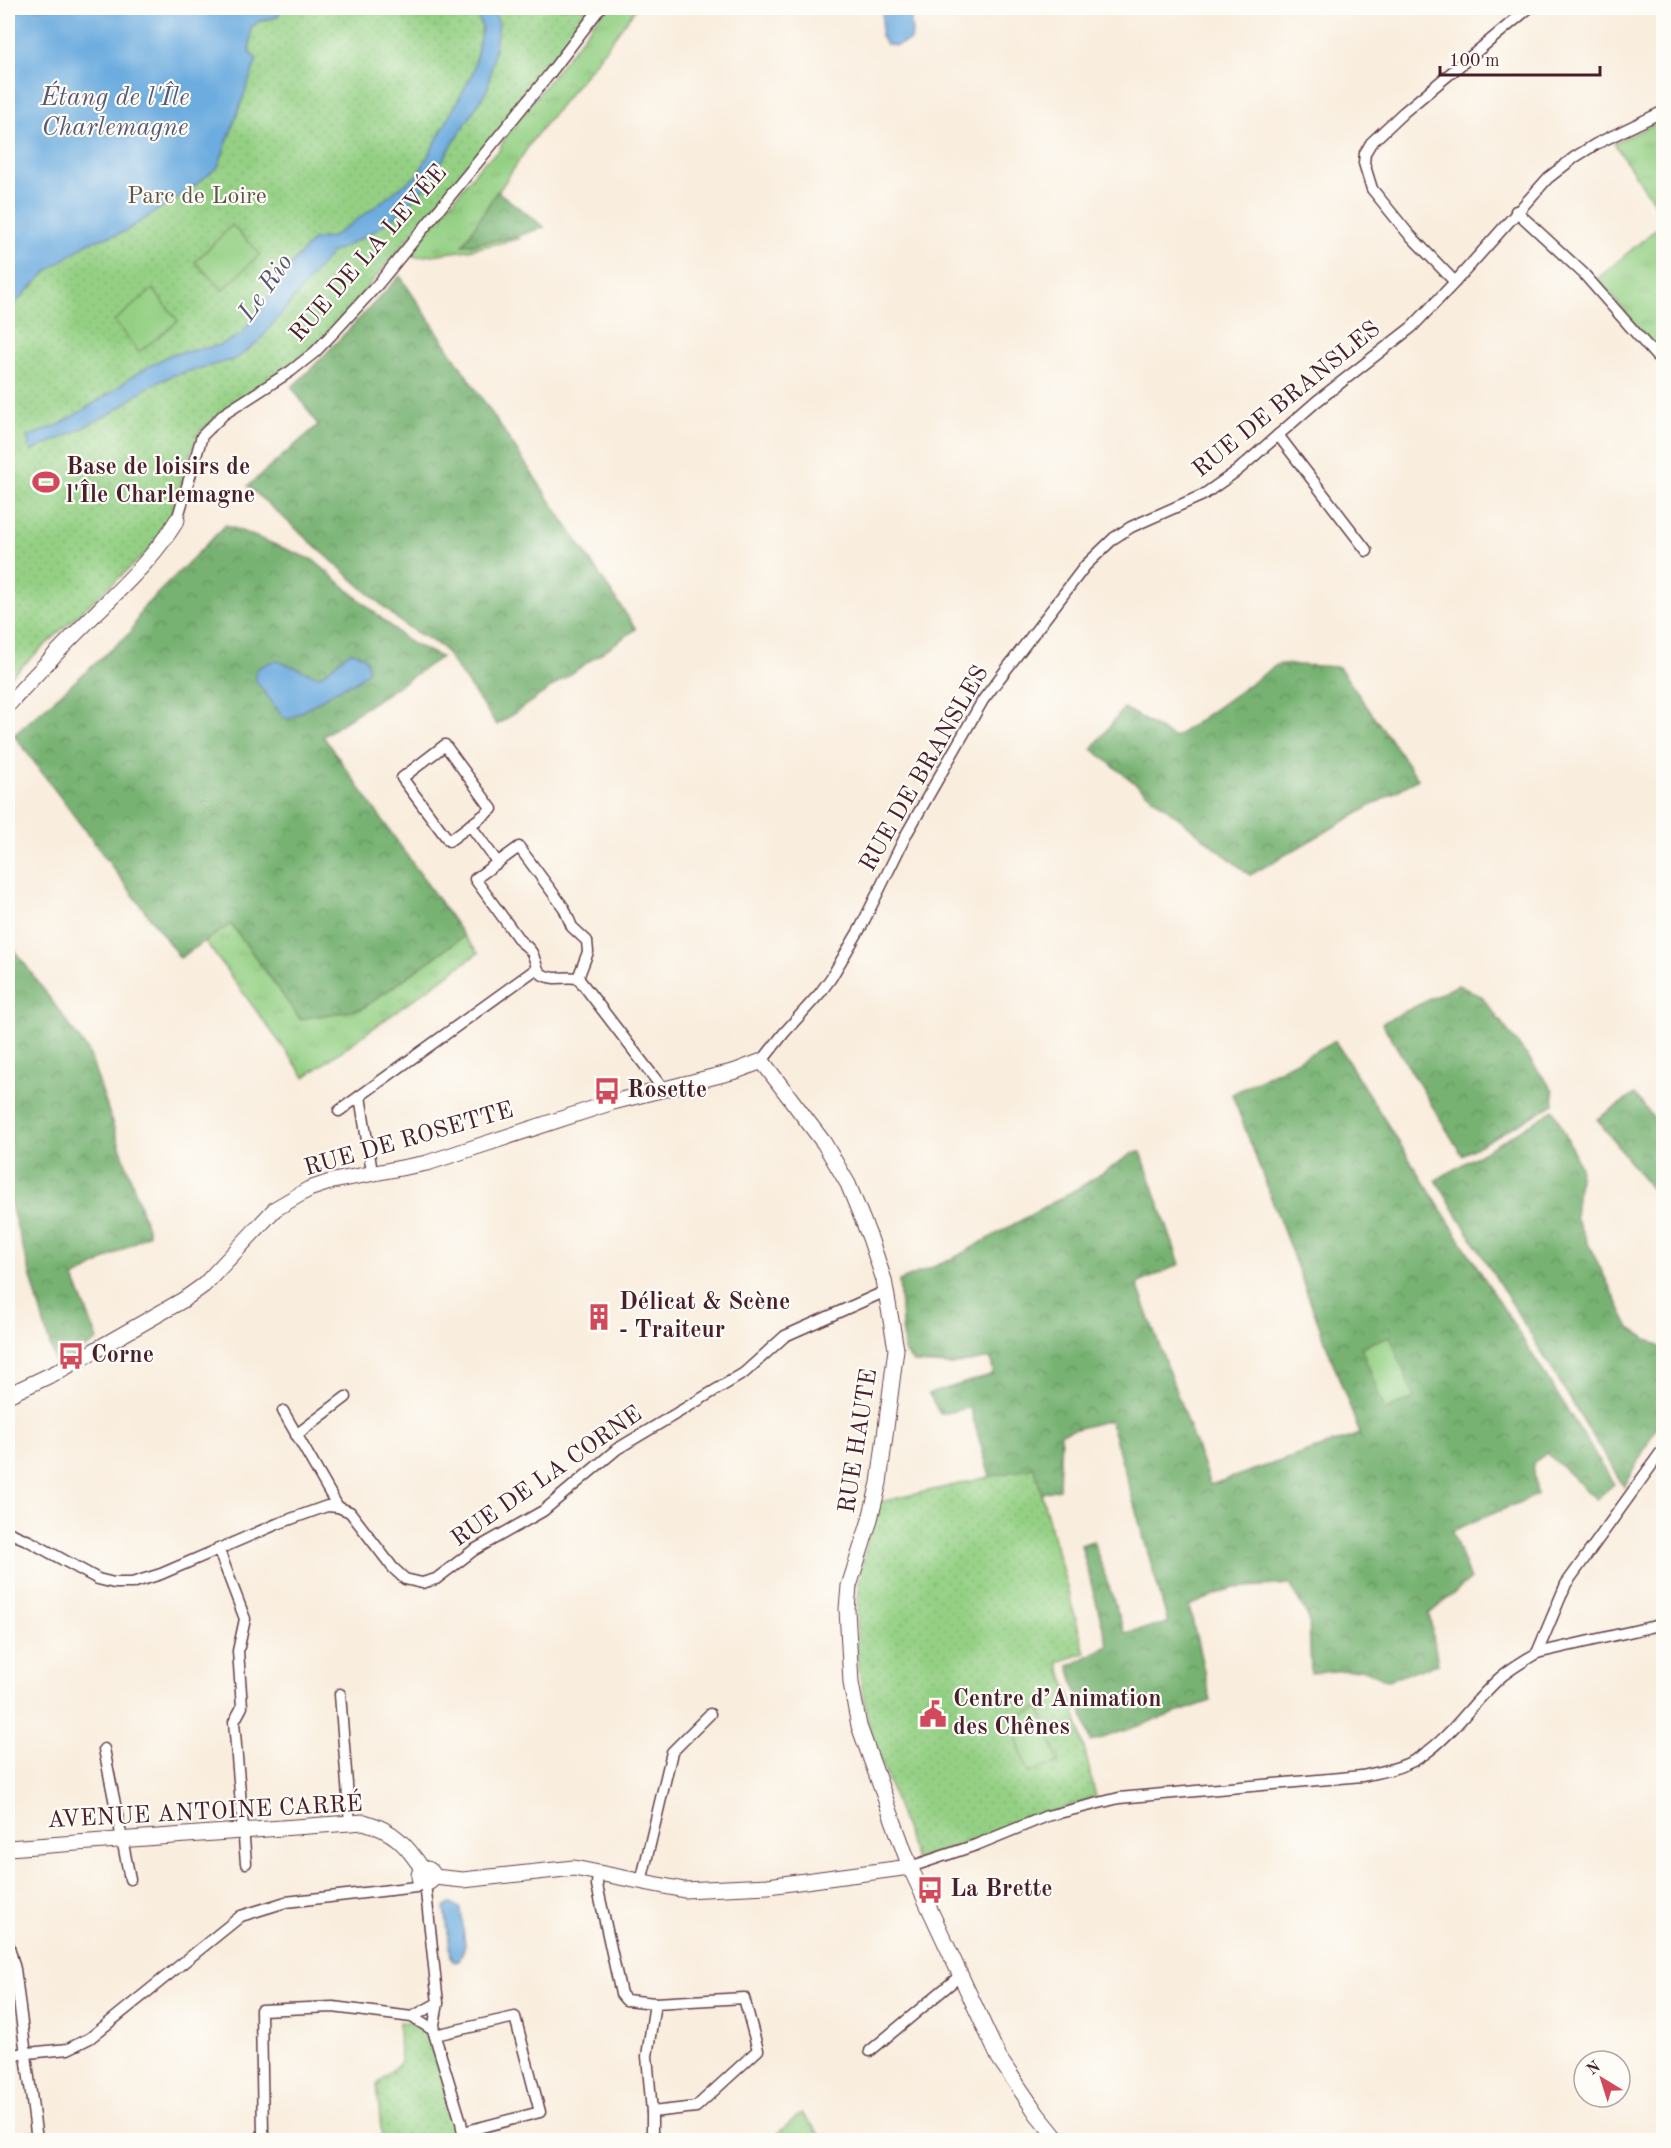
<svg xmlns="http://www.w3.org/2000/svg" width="1671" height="2148" font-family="'Old Standard TT',serif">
<defs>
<pattern id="grass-tufts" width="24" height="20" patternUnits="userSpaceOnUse" patternTransform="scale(1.5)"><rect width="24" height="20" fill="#94d084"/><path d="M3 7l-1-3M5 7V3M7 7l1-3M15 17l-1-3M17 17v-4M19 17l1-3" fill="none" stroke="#81b272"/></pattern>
<pattern id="forest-crowns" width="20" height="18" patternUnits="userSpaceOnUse" patternTransform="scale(1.5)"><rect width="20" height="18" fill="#77b272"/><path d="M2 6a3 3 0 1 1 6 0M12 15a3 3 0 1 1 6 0" fill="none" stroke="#64905e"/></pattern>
<pattern id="park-dots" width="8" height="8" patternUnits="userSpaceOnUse" patternTransform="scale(1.5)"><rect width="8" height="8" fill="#94d084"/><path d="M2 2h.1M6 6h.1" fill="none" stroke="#81b272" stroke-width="1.8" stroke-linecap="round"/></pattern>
</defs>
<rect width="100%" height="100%" fill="#fdfcf7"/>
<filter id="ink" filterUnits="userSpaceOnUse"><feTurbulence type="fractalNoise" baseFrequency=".0167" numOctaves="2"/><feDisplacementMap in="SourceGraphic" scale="12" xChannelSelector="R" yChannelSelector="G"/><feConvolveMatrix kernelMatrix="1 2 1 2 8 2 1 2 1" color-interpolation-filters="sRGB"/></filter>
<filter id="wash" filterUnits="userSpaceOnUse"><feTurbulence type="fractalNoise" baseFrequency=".008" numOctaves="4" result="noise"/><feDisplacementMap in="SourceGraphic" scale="24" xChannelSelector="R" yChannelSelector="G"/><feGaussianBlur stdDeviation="1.35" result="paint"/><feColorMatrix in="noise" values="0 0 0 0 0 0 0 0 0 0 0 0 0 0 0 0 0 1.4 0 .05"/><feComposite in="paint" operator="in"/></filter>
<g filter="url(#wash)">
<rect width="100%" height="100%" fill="#f9eddd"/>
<!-- grass -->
<g fill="url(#grass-tufts)" stroke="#6f7858" stroke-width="1.5">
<polygon points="605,8 636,8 597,60 534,138 463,245 516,237 519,239 468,250 417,257 413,256 413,250 482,164 499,151 504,139"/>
<polygon points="1663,120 1663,216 1614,143"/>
<polygon points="1663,223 1663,357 1597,279"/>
<polygon points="231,924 362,1009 464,936 478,953 305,1077 205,941"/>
</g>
<!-- forest -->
<g fill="url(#forest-crowns)" stroke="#60684e" stroke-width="1.5">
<polygon points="497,191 544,227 516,237 463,245"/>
<polygon points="400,276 636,629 497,725 442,647 404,625 248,486 318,425 292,387 313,367"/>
<polygon points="226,525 313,560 409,642 441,657 323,736 464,936 362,1009 300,1019 231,924 180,958 14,735 131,632 142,609"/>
<polygon points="1278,664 1339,667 1418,779 1250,875 1092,749 1124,708 1174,738"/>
<polygon points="8,941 89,1052 149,1234 74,1278 98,1340 56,1366 8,1195"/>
<polygon points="1458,985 1481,996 1553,1090 1554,1104 1462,1155 1382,1023"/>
<polygon points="1335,1041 1614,1484 1596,1499 1547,1453 1533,1463 1537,1495 1452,1531 1470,1580 1429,1614 1438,1664 1388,1680 1362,1669 1311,1673 1309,1619 1290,1584 1233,1588 1189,1606 1211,1701 1091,1742 1069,1666 1108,1646 1081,1545 1093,1541 1125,1633 1168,1623 1110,1420 1061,1433 1059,1489 998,1504 970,1408 940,1414 929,1394 993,1374 991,1358 952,1365 914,1363 904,1351 899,1281 952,1259 1082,1186 1135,1152 1141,1152 1180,1264 1137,1284 1210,1485 1360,1434 1232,1094"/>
<polygon points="1635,1094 1663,1131 1663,1205 1597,1119"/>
<polygon points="1554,1110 1580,1167 1575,1217 1630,1328 1663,1349 1663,1415 1624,1487 1436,1180"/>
</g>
<!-- park -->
<g fill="url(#park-dots)" stroke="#6f7858" stroke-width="1.5">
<polygon points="8,8 592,8 498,132 329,333 290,369 201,430 191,452 170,520 146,553 8,679"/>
<polygon points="1034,1467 1085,1653 1058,1662 1074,1707 1096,1797 916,1860 869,1727 856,1653 859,1581 875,1503"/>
<polygon points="399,2022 414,2022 430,2037 454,2120 457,2140 382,2140 377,2085 400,2062"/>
</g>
<!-- pitch -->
<g fill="#94d084" stroke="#6f7858" stroke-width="1.5">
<polygon points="232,225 260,254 223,290 195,262"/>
<polygon points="153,289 178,321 139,352 114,321"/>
<polygon points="1390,1336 1414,1398 1385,1410 1361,1347"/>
<polygon points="1040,1708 1059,1763 1028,1773 1010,1718"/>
<polygon points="801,2113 822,2136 824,2135 829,2140 770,2140"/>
</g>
<!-- water -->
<g fill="#6cacdf" stroke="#5b6685" stroke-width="1.5">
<polygon points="8,8 280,8 277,17 260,21 251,27 250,53 257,59 218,167 188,191 124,232 88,243 49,270 19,299 8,315"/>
<polygon points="476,8 493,8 499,24 488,88 427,185 396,216 368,235 331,253 260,340 236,359 171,376 145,389 115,411 73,433 31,451 27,437 59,425 112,392 132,376 169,355 220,345 241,335 294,261 313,240 332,237 369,211 418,174 473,73 482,28"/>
<path d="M 883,8 L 911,8 C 909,20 914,29 911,40 L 896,46 L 886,44 L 881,36 Z"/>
<path d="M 351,652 C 363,654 368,658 368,671 L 358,680 L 335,691 L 295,716 L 288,719 L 283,717 L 256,681 L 255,674 L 257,669 C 262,666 269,661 276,661 C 283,661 307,674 319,676 C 332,670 339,658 351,652 Z"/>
<polygon points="451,1903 461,1909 465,1946 459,1961 454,1962 451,1957 445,1908"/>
</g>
</g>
<g filter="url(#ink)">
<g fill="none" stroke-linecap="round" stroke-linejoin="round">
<defs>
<g id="street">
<polyline points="1516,211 1583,273 1664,365"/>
<polyline points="1455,282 1407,232 1372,189 1364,163 1365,153 1371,143 1404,112 1529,8"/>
<polyline points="1278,435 1367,551"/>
<polyline points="177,520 202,436 224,414 291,371 315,352 336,330 379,283 548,76 600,8"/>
<polygon points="445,745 492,809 449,841 402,778"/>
<polyline points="470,825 498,863"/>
<path d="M 519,847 L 564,908 L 572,927 L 587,941 L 588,952 L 578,978 C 570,977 562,978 554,978 C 536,976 538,968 533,955 C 531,949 525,945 520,941 L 475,879 Z"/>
<polyline points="578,978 663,1089"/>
<polyline points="762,1061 784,1033 820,993 831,978 861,927 907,833 983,700 1085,566 1114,538 1131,527 1203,495 1237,471 1317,401 1412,327 1455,282 1548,178 1575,157 1596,144 1664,111"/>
<polyline points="360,1096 372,1172"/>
<polyline points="339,1111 536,969"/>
<polyline points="283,1411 338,1507"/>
<polyline points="296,1435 346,1397"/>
<polyline points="8,1532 29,1541 98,1579 114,1583 132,1583 161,1574 277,1524 327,1506 338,1507 350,1512 393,1568 405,1579 422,1583 436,1579 474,1550 543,1511 617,1449 744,1373 785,1336 886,1291"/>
<polyline points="218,1548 245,1619 238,1651 242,1707 234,1722 246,1863"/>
<polyline points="1537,1653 1566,1584 1664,1448"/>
<polyline points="340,1694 350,1823"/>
<polyline points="104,1749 130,1879"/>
<path d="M 910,1867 L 976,1845 L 1047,1816 L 1119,1798 L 1362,1776 C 1383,1771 1405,1768 1423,1755 C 1454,1734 1474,1700 1502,1676 C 1513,1667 1525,1660 1537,1653 L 1664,1624"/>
<polyline points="598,1872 597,1885 621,1994 626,2000 655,2003 744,1998 758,2050 696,2107 652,2112"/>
<polyline points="641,1882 672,1752 710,1714"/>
<polyline points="425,1883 438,2003 433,2030 461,2122 464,2140"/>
<polyline points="8,1943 15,1969 37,2140"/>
<polyline points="412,2017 438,2003"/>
<polyline points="435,2035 515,2017 540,2112 463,2132"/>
<polyline points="870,2051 961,1975"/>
<polyline points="8,2055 68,2049 90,2038 241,1916 286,1902 416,1887 422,1882"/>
<polyline points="261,2140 263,2134 261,2010 333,2007 412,2017 433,2030"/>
<polyline points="652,2140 652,2112 647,2056 655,2003"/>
<polyline points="986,2140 988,2140"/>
</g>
<g id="secondary">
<path d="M 8,705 C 37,672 67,642 98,611 C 127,582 156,555 177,520"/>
<polyline points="8,1395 57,1372 183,1300 204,1285 275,1209 309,1189 333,1181 427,1163 613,1102 736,1071 762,1061 824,1143 848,1184 870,1238 884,1280 896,1349 879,1483 869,1523 849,1586 847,1609 851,1683 859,1726 910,1867 999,2058 1037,2114 1058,2140"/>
<path d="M 8,1848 L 364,1822 C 394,1831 406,1844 423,1870"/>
<circle cx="426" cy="1876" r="7"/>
<polyline points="434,1877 463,1880 574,1868 684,1890 768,1886 910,1867"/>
</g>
</defs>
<!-- street casing -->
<use href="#street" stroke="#643e46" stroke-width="13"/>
<!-- secondary casing -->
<use href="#secondary" stroke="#643e46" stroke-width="17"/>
<!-- street -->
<use href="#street" stroke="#fff" stroke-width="10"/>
<!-- secondary -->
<use href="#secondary" stroke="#fff" stroke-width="15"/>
</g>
</g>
<!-- icons -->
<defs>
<symbol id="stadium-bare" viewBox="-9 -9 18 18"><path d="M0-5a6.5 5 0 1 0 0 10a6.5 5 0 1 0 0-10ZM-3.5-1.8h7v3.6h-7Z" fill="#d1495b" stroke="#fdfcf7" stroke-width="2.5" paint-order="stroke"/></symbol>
<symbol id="bus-bare" viewBox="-9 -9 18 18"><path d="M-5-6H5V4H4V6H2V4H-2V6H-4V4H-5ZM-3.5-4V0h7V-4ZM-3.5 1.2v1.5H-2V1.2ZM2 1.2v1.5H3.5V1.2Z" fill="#d1495b" stroke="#fdfcf7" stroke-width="2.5" paint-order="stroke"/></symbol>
<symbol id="building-bare" viewBox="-9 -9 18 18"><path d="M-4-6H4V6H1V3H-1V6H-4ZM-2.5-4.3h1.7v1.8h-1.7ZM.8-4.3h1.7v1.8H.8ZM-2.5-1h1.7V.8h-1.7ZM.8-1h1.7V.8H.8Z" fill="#d1495b" stroke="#fdfcf7" stroke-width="2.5" paint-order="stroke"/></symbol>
<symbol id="civic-bare" viewBox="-9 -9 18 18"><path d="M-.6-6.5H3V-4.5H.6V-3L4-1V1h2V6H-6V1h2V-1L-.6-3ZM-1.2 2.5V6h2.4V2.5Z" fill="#d1495b" stroke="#fdfcf7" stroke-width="2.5" paint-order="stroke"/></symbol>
</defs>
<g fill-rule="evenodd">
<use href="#stadium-bare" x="27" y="463" width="38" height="38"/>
<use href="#bus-bare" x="588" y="1072" width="38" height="38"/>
<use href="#building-bare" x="580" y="1298" width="38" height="38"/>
<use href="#bus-bare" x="52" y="1337" width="38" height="38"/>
<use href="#civic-bare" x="914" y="1695" width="38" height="38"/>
<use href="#bus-bare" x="911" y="1871" width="38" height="38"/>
</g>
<g text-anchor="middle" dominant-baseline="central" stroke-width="4.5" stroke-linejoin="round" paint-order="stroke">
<!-- park labels -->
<g font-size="24" fill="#605446" stroke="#fdfcf7">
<text x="197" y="197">Parc de Loire</text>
</g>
<!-- street labels -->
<g font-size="24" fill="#4a1f2b" stroke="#fdfcf7">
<text transform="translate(369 254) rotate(-49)">RUE DE LA LEVÉE</text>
<text transform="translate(1287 400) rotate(-39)">RUE DE BRANSLES</text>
<text transform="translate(925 769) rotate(-60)">RUE DE BRANSLES</text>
<text transform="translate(409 1140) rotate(-16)">RUE DE ROSETTE</text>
<text transform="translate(859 1441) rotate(-81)">RUE HAUTE</text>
<text transform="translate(547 1477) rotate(-35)">RUE DE LA CORNE</text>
<text transform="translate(205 1813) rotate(-3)">AVENUE ANTOINE CARRÉ</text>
</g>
<!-- poi labels -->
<g font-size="24" font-weight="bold" fill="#4a1f2b" stroke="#fdfcf7" text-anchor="start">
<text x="66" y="468">Base de loisirs de<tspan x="66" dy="28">l'Île Charlemagne</tspan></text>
<text x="627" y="1091">Rosette</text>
<text x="619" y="1303">Délicat &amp; Scène<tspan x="619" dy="28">- Traiteur</tspan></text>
<text x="91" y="1356">Corne</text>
<text x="953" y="1700">Centre d’Animation<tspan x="953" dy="28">des Chênes</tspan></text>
<text x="950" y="1890">La Brette</text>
</g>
<!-- water labels -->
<g font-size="26" font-style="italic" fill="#585773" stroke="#fdfcf7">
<text x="115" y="98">Étang de l'Île<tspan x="115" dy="30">Charlemagne</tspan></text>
<text transform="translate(266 288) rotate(-55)">Le Rio</text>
</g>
</g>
<!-- margin -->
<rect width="1671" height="2148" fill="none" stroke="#fdfcf7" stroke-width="30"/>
<!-- north arrow -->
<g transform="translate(1602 2079) rotate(322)"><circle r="28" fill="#fdfcf7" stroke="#b5a4a5" stroke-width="1.5"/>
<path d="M0-4.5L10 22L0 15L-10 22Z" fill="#d1495b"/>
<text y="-9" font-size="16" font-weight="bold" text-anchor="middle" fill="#4a1f2b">N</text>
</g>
<!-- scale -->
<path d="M1440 66v9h160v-9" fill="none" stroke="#4a1f2b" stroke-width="3"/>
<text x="1449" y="66" font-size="18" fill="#4a1f2b" stroke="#fdfcf7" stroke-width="4.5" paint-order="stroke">100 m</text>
</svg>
